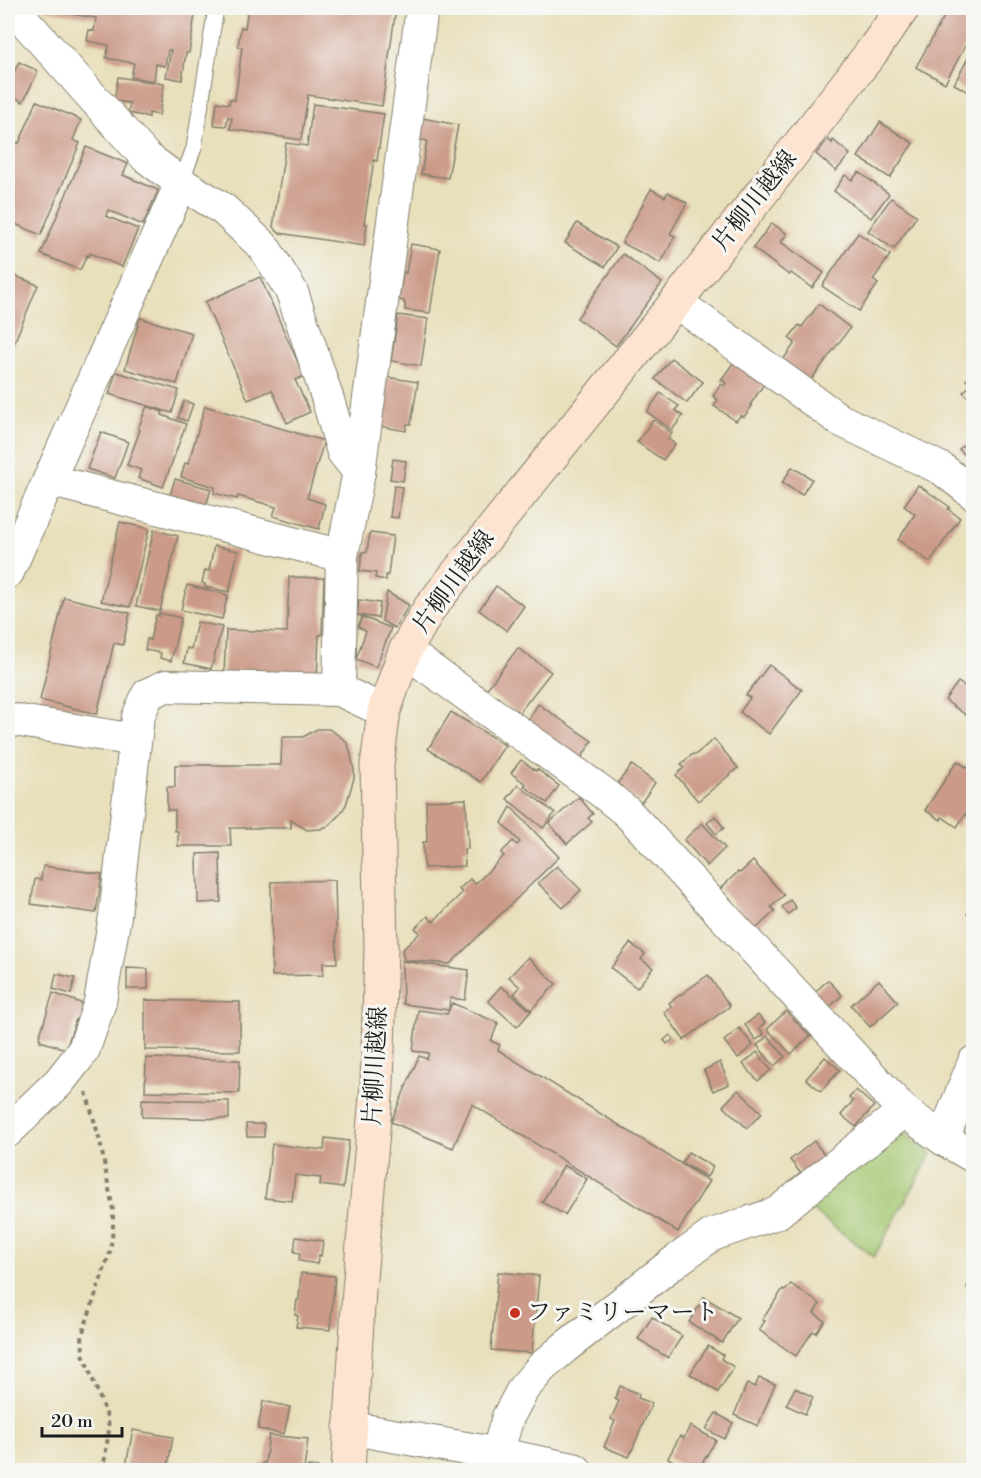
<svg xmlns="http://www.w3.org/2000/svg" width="981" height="1478" font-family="'Libre Bodoni','Noto Serif JP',serif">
<rect width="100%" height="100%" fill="#f6f6f2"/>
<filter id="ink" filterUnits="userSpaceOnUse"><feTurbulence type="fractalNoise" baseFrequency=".0167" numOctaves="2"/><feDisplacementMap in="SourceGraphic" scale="12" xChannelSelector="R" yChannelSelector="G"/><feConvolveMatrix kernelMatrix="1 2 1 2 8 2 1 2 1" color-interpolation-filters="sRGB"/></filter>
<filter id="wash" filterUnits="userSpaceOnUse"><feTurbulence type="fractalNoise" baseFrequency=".008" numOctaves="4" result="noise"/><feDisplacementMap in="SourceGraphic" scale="24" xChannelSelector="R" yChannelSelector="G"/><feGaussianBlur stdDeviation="1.35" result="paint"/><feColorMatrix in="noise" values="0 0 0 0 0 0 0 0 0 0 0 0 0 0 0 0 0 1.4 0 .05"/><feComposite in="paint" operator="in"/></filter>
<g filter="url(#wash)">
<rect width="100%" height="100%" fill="#e8dfbb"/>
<!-- green -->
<polygon fill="#a3c66f" stroke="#607146" stroke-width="1.5" points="893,1126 932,1153 874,1257 801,1202"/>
<g id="blocks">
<!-- building -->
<g fill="#cb9a88">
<polygon points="45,8 196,8 189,53 186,53 182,80 166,77 171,50 168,50 165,66 156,64 154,81 131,77 134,63 106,58 109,45 87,41 89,30 94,31 96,18 44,10"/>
<polygon points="248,8 396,8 382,106 308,95 301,140 230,129 232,118 228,117 226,126 214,125 217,102 229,104 230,99 235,100 242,47 238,47 241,27 245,28"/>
<polygon points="949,8 974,8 974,30 945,83 916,67"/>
<polygon points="974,47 974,95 954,84"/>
<polygon points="19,62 38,71 23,102 8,94 8,85"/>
<polygon points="118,77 164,84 159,115 149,113 149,117 128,113 130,103 114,101"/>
<polygon points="37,101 81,120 73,140 80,143 41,235 8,221 8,159 15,142 19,143"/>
<polygon points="313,104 384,114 377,161 374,160 364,223 367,224 364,246 279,233 273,227 286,143 307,146"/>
<polygon points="422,118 458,125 448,178 421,174 427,141 418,139"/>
<polygon points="880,122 913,143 890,178 858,157"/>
<polygon points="828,139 832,143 833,140 850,154 836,171 816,154"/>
<polygon points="86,147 128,164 123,175 158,190 143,225 108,210 106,216 138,229 122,267 90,253 89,256 87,255 80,270 41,254"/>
<polygon points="859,172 889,194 871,218 834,191 845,175 852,180"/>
<polygon points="651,189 665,197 668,192 687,203 670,234 675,236 661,263 622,243"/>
<polygon points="891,198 917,216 894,249 868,231"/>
<polygon points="577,223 617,247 605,267 565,243"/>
<polygon points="772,223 787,234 781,242 824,273 812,288 791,273 789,275 753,248"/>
<polygon points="858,233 890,255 873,280 878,284 859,311 822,286"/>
<polygon points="411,244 440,249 430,313 405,310 405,303 404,303 404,301 399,300 403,272 406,273"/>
<polygon points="623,254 662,283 616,346 577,318"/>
<polygon points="8,273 38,285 8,358"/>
<polygon points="260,277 304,376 295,380 310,412 287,423 272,390 248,400 205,302"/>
<polygon points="819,304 850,328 807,385 780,364 795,343 789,338 799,325 802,327"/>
<polygon points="398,315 428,319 421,366 391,361"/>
<polygon points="140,318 192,333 177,384 125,369"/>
<polygon points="671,358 703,382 687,403 655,379"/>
<polygon points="736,359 766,381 750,405 752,406 744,417 741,415 736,421 714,406 718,400 713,396 721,384 724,386 726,383 721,380"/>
<polygon points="116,372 179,390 172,413 109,394"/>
<polygon points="974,373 974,402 963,392 971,385 966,380"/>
<polygon points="386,377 418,382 411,424 407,424 406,431 378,426"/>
<polygon points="660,393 679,406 675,410 683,416 672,430 647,412"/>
<polygon points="184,401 193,404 187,421 178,418"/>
<polygon points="147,406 163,412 162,415 186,424 163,487 138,478 141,470 127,465 140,430 138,429"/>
<polygon points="205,406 324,441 307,498 325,504 319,529 273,516 276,507 238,496 237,499 214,493 215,487 181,477 185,463 188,464"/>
<polygon points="653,420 672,433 668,439 675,444 663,460 637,442"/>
<polygon points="101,432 128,442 115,478 87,469"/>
<polygon points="974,436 974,464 959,449"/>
<polygon points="393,459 406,461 403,481 390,479"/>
<polygon points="792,467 812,479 802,495 782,483"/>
<polygon points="175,479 211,489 206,506 170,495"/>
<polygon points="918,485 950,507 948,509 960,518 930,562 898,540 915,514 904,506"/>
<polygon points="394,486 402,487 398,518 390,517"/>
<polygon points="120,522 149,529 130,607 101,601"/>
<polygon points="154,530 178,536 160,611 136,606"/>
<polygon points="370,533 393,536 388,575 386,575 386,580 375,578 376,573 360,571 362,552 367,552"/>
<polygon points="214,546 238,551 229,592 205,587 205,584 202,583 205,570 209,571"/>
<polygon points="289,577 324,578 322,635 319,635 317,679 224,675 226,630 287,632"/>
<polygon points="187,585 228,595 222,619 181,610"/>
<polygon points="496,586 524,606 507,631 479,610"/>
<polygon points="387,592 409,605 395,628 382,621"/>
<polygon points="64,597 130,613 123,645 114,643 97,714 40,700"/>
<polygon points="359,600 380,603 378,618 357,615"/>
<polygon points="159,613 181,618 171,661 160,658 161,653 145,650 147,639 150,640 156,615 159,616"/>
<polygon points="362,617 391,628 376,667 356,659 366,631 358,627"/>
<polygon points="197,622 222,627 211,669 184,663 187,648 191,649"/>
<polygon points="518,648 551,672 518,714 486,690"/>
<polygon points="769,665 802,690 769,734 740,712 750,698 746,695"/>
<polygon points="974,680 974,721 945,700 958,682 967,688"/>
<polygon points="538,704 592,741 580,760 526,723"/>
<polygon points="451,712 505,745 481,782 428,749"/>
<polygon points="317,729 329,729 341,737 347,743 350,751 354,769 354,778 346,805 340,814 328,826 320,829 307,830 291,820 291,828 230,828 231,846 178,846 178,831 175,831 175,810 167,810 167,787 175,787 175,765 281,765 282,737 303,737"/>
<polygon points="714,739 738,768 698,801 676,775 684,768 681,764 693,754 695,755"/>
<polygon points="521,760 536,771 537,769 559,786 547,803 524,786 526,784 511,773"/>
<polygon points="957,761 974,772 974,801 957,827 942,817 941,820 925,810"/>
<polygon points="632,765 655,783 641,803 616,785"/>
<polygon points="518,785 555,813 543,828 507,799"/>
<polygon points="579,797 593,814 588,818 592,822 567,844 549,823"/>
<polygon points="466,799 468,849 464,849 465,866 424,868 423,842 427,842 426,801"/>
<polygon points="511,807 559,857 450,964 404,960 402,950 420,933 415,928 428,916 433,922 462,893 459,889 470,879 475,884 504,856 501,853 513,841 517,845 520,842 502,823"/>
<polygon points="715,816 724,828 716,834 707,823"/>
<polygon points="702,823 725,848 707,866 684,840"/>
<polygon points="220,853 221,902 198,903 197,854"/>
<polygon points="753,861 784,895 771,907 775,911 756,929 720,889 738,872 740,873"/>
<polygon points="43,866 102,874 96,913 31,904 35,879 41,880"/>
<polygon points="557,866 581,890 563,908 538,883"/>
<polygon points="335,880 337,963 323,963 323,975 272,976 271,882"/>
<polygon points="790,900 796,908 788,914 782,907"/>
<polygon points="974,905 974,918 967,914"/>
<polygon points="630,943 645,954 641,959 653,968 637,988 611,968"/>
<polygon points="528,957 556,984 531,1010 514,994 520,987 509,977"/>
<polygon points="402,961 469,970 465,1000 450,998 449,1010 403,1004"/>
<polygon points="127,968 148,969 148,989 127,989"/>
<polygon points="56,974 75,978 71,994 53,989"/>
<polygon points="708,975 730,1006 684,1040 664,1012 672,1007 669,1003"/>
<polygon points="828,980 842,995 829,1008 814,993"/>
<polygon points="879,980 898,1002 870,1027 851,1005"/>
<polygon points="501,986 531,1011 517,1027 488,1001"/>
<polygon points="53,993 81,1003 81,1005 86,1007 81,1021 76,1019 66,1049 40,1041 41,1039 39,1038"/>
<polygon points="145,1000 240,1002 240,1051 145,1050"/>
<polygon points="452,1003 498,1023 491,1041 500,1045 498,1050 709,1181 678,1232 472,1104 453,1148 391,1122 419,1056 427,1059 429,1053 413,1051 418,1010 447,1014"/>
<polygon points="786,1011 810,1036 791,1054 767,1029"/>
<polygon points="758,1015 765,1023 759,1028 764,1034 756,1040 745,1025"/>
<polygon points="739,1028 753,1045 738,1058 724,1041"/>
<polygon points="670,1035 674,1039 667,1044 664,1040"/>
<polygon points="768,1036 785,1057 774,1066 757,1045"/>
<polygon points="757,1052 771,1070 758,1081 743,1064"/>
<polygon points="825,1057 840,1070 821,1091 806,1079"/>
<polygon points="146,1058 240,1060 239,1093 145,1091"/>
<polygon points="720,1062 729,1084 713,1091 704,1070"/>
<polygon points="738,1090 762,1113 747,1128 723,1106"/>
<polygon points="856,1090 874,1106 856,1127 841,1115 853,1101 849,1098"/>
<polygon points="142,1099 229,1101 229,1119 142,1117"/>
<polygon points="246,1124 264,1124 264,1137 247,1137"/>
<polygon points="325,1138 349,1141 343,1188 320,1185 321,1178 295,1175 292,1201 265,1198 272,1144 324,1150"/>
<polygon points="814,1141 827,1158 803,1176 790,1160"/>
<polygon points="688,1152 713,1167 707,1177 682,1163"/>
<polygon points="564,1165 587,1179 565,1215 542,1202"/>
<polygon points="296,1237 323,1241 321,1256 319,1255 317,1264 299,1261 300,1253 294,1252"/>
<polygon points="973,1268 974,1268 974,1289 967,1288"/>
<polygon points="498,1272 539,1276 532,1353 491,1350"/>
<polygon points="301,1273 335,1276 330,1330 296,1327 298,1316 295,1315 297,1300 299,1300"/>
<polygon points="791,1284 820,1304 814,1313 825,1321 816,1333 813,1331 796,1356 759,1330 765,1321 762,1320 783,1289 785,1291"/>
<polygon points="704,1297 738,1318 722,1343 689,1322"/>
<polygon points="652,1317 682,1336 668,1358 638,1339"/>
<polygon points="708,1346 723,1355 721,1359 734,1367 718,1392 690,1374"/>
<polygon points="759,1378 775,1384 758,1426 734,1415 747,1384 755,1387"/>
<polygon points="620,1386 639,1394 638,1398 652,1403 629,1457 604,1447 615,1421 611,1419 619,1401 615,1399"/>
<polygon points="795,1388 813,1397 805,1414 786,1405"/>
<polygon points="263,1401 290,1407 284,1434 258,1429"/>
<polygon points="716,1413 733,1423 724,1439 706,1429"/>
<polygon points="690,1426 716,1440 698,1470 687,1464 685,1468 668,1458 680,1436 684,1438"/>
<polygon points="133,1430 173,1437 167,1470 125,1470"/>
<polygon points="269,1435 308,1439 304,1470 261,1470 262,1463 265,1463"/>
<polygon points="308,1466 318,1467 318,1470 308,1470"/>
</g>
</g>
</g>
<g filter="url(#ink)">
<use href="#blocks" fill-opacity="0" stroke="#827e6c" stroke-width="1.5"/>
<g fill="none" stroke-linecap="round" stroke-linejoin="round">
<defs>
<polyline id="service" points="181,183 194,148 216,8"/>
<g id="minor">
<polyline points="13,8 146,157 181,183 223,209 264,247 292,292 328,400 343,452 359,472"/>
<polyline points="676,302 840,420 942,469 974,494"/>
<polyline points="49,480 342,556"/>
<polyline points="8,572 181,183"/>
<polyline points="405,651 602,792 627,812 904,1111 943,1139 974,1157"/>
<polyline points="339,690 342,556 359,472 422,8"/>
<polyline points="8,719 135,740"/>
<polyline points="8,1131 59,1082 77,1059 84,1049 100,1002 115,916 138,717 148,694 166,686 339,690 384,711"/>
<polyline points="943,1139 974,1062"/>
<polyline points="497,1454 508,1417 523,1389 542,1367 564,1348 673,1263 712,1235 777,1213 904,1111"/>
</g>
<polyline id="tertiary" points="350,1428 497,1454 575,1470"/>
<polyline id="secondary" points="348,1470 359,1290 377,1085 381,947 377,765 384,711 405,651 429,609 466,562 676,302 871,53 903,8"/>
</defs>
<!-- service casing -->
<use href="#service" stroke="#827e6c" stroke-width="17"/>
<!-- minor casing -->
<use href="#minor" stroke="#827e6c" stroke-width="34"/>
<!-- tertiary casing -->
<use href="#tertiary" stroke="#827e6c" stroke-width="35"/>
<!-- secondary casing -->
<use href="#secondary" stroke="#827e6c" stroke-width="35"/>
<!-- path -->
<polyline stroke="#827e6c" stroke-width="4" stroke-dasharray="4.5 4.5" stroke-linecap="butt" points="86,1092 100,1141 113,1210 113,1229 110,1252 82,1335 83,1354 108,1419 109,1430 103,1470"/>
<!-- service -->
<use href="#service" stroke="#fff" stroke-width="15"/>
<!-- minor -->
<use href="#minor" stroke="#fff" stroke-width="32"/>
<!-- tertiary -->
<use href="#tertiary" stroke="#fff" stroke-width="33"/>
<!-- secondary -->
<use href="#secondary" stroke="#fde4d1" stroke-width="33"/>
</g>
</g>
<!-- markers -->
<circle fill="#c8321e" stroke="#f6f6f2" stroke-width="2" cx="515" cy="1313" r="6"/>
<g text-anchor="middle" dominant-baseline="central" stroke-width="6" stroke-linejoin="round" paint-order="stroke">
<!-- street labels -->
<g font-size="24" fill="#1c1c1c" stroke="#f6f6f2">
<text transform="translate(755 201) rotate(-52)">片柳川越線</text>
<text transform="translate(454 582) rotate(-54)">片柳川越線</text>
<text transform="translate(376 1066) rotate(-87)">片柳川越線</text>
</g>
<!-- poi labels -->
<g font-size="24" fill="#1c1c1c" stroke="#f6f6f2" text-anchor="start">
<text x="527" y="1313">ファミリーマート</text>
</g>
</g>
<!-- margin -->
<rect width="981" height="1478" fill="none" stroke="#f6f6f2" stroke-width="30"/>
<!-- scale -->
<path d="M42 1427v9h80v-9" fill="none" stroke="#1c1c1c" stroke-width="3"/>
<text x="51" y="1427" font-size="18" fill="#1c1c1c" stroke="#f6f6f2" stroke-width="4.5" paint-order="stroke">20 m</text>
</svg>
